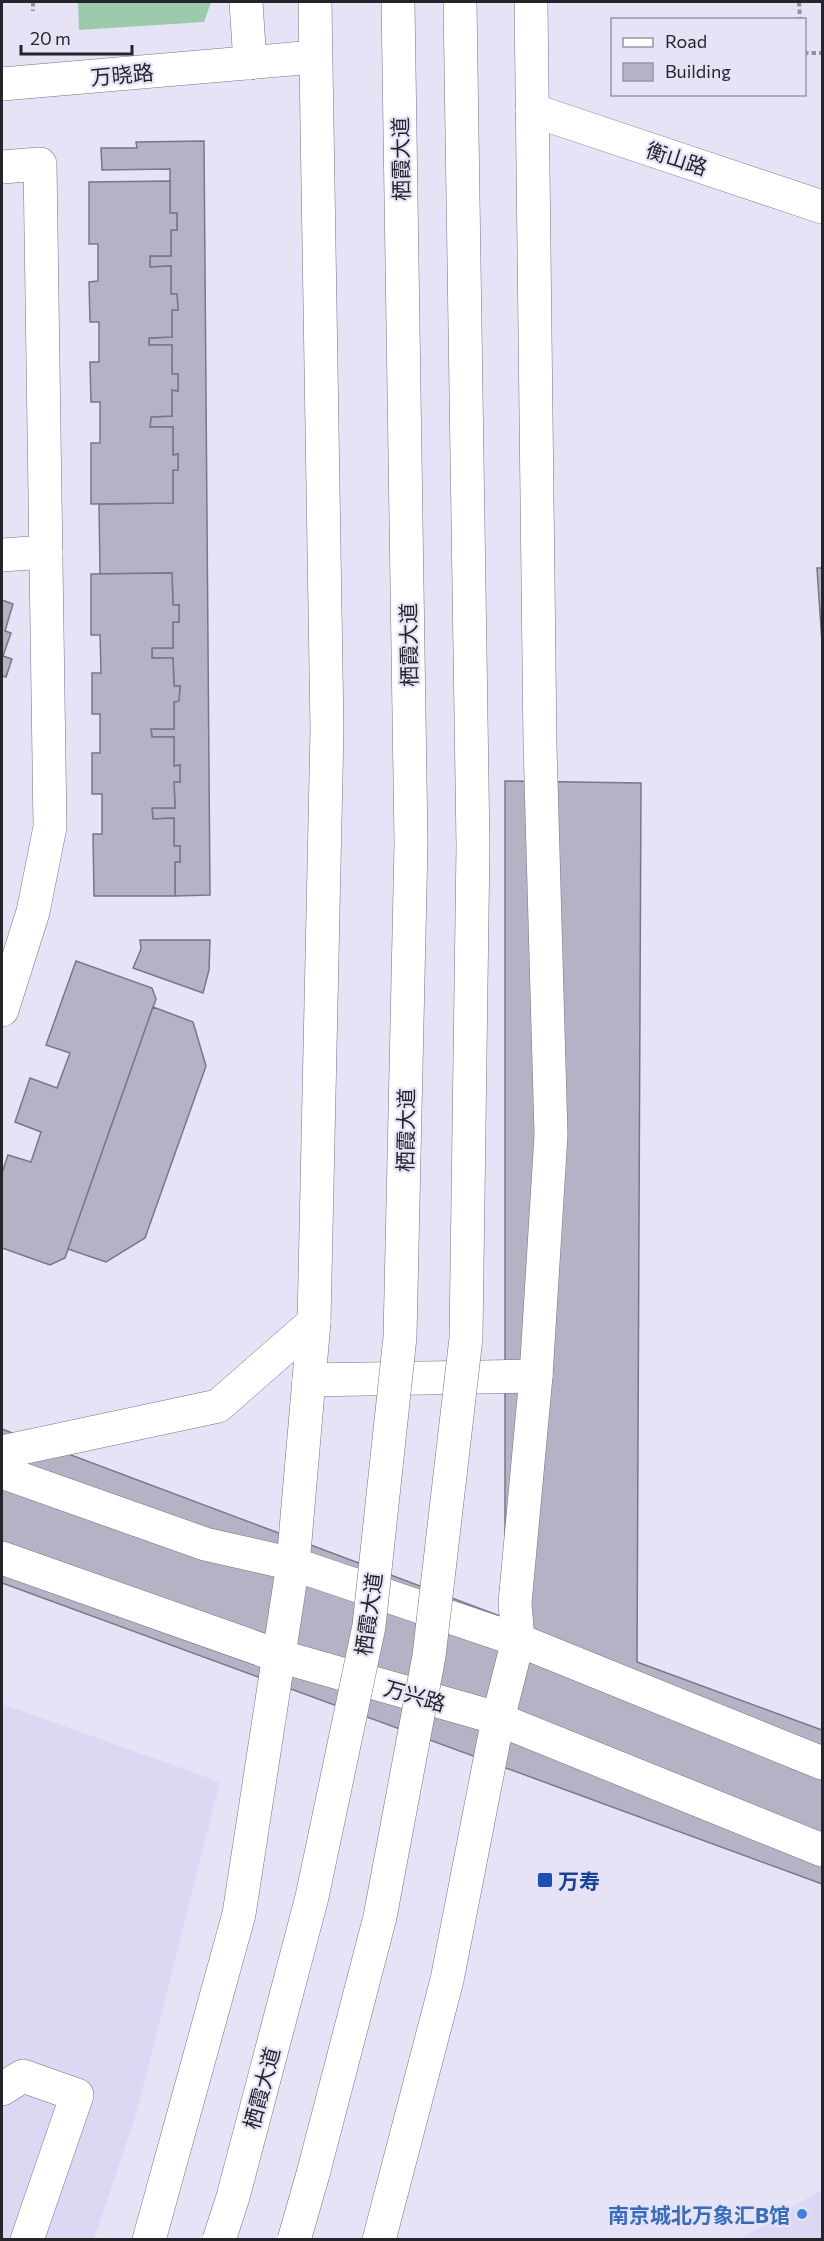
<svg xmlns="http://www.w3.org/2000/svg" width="824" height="2241" font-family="Commissioner,'Noto Sans SC',sans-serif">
<rect width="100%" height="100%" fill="#e6e3f7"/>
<!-- built -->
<g fill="#dcd8f3">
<polygon points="2,1704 220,1782 135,2118 94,2239 2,2239"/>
<polygon points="822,2189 822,2239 741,2239"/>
</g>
<!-- green -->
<polygon fill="#9ccaaa" points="78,2 211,2 204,22 79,30"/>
<!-- building -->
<g fill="#b5b2c5" stroke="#797688" stroke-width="1.5">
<polygon points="204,141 210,895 175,896 175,862 180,862 180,846 174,846 174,818 153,819 152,808 175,808 174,782 180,782 180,765 174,766 174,737 152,737 151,729 174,729 174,702 179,701 180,686 174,686 173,658 152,658 152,648 173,648 173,622 179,622 179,605 173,605 172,573 100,574 99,504 173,503 173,470 178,470 178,454 173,455 173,427 150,427 151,417 172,416 172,390 178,391 178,374 172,374 172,345 149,345 149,338 172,337 172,310 178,310 177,294 171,294 171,266 150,267 150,256 171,256 171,230 177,230 177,213 170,213 170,169 102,170 101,148 137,148 136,142"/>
<polygon points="170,181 170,213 177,213 177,230 171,230 171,256 150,256 150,267 171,266 171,294 177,294 178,310 172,310 172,337 149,338 149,345 172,345 172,374 178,374 178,391 172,390 172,416 151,417 150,427 173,427 173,455 178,454 178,470 173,470 173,503 91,504 91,443 100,443 100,402 91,402 90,362 99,362 99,322 90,322 89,282 98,281 98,244 89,244 89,182"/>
<polygon points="817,568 822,568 822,643"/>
<polygon points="172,573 173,605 179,605 179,622 173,622 173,648 152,648 152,658 173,658 174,686 180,686 179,701 174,702 174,729 151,729 152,737 174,737 174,766 180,765 180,782 174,782 175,808 152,808 153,819 174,818 174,846 180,846 180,862 175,862 175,896 94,896 93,834 102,834 102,794 92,794 92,753 100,753 100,714 92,714 92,673 101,673 100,635 91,635 91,574"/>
<polygon points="2,600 13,604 5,631 11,633 3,656 12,659 6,677 2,676"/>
<polygon points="505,781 641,783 637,1662 822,1730 822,1884 2,1583 2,1429 505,1618"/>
<polygon points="140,940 210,940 209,970 203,993 133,968 141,949"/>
<polygon points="76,961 152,988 156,999 65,1258 50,1265 2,1248 2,1173 8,1155 31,1162 41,1132 15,1122 30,1078 57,1088 70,1053 46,1045"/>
<polygon points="153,1007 193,1022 206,1066 145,1238 106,1262 68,1249"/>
</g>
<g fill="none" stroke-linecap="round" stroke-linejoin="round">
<defs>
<g id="minor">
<polyline points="246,2 250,63"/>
<polyline points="2,84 315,57"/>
<polyline points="532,110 822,207"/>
<polyline points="2,167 40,164 50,827 33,912 2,1010"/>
<polyline points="2,555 46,552"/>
<polyline points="2,2089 23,2076 77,2095 27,2240"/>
</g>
<g id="major">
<polyline points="309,1380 536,1376"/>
<polyline points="2,1452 218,1406 314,1322"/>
<polyline points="2,1472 205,1544 293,1564 518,1640 822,1763"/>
<polyline points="2,1558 279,1656 490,1716 822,1850"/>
<polyline points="149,2240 239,1914 293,1564 314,1322 327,730 315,2"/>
<polyline points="379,2240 447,1980 498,1719 518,1640 515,1603 536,1376 551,1135 540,744 531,2"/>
</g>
</defs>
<!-- minor casing -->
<use href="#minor" stroke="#757284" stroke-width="34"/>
<!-- major casing -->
<use href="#major" stroke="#757284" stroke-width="34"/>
<!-- path -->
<g stroke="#92909e" stroke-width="4" stroke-dasharray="4.5 3" stroke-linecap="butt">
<polyline points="33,2 33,11"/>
<polyline points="799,2 800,20"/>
<polyline points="804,53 822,53"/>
</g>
<!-- minor -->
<use href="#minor" stroke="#fff" stroke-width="33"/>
<!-- major -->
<use href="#major" stroke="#fff" stroke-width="33"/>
<defs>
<g id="highway-bridge">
<polyline points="219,2240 233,2197 312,1897 369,1626 400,1337 411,844 398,2"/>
<polyline points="294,2240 313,2174 380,1917 429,1656 466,1338 473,846 460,2"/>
</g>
</defs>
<!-- highway-bridge casing -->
<use href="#highway-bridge" stroke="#757284" stroke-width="34" stroke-linecap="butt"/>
<!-- highway-bridge -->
<use href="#highway-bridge" stroke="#fff" stroke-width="33"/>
</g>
<!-- markers -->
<rect fill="#1a4fb4" stroke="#e6e3f7" stroke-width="2" x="537" y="1872" width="16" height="16" rx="3"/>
<circle fill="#3f7fe0" stroke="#e6e3f7" stroke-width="2" cx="802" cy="2214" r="6"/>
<g text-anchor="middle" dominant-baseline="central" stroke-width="4.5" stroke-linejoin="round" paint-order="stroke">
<!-- street labels -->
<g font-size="21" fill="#25242b" stroke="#e6e3f7">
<text transform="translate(122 74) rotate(-5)">万晓路</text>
<text transform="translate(677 158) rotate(18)">衡山路</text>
<text transform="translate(400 159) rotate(-91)">栖霞大道</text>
<text transform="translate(408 645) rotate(-91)">栖霞大道</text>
<text transform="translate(405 1130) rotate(-89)">栖霞大道</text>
<text transform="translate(368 1614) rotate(-82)">栖霞大道</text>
<text transform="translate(415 1695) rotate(16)">万兴路</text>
<text transform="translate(261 2088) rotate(-75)">栖霞大道</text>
</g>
<!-- transit labels -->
<g font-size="21" font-weight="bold" fill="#164399" stroke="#e6e3f7" text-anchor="start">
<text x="558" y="1880">万寿</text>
</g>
<!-- shop labels -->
<g font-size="21" font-weight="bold" fill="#366cbe" stroke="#e6e3f7" text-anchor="end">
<text x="790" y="2214">南京城北万象汇B馆</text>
</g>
</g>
<!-- border -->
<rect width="824" height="2241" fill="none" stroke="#25242b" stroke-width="6"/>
<!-- legend -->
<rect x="611" y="18" width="195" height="78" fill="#e6e3f7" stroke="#9997a5" stroke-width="1.5"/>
<rect x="623" y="38" width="30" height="9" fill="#ffffff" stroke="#9997a5" stroke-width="1.5"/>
<text x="665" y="48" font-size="18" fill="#25242b">Road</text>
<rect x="623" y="63" width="30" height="18" fill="#b5b2c5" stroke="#9997a5" stroke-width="1.5"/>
<text x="665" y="78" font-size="18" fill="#25242b">Building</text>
<!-- scale -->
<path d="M21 45v9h111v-9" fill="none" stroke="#25242b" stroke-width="3"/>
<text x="30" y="45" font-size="18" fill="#25242b" stroke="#e6e3f7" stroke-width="4.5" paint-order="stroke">20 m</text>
</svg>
